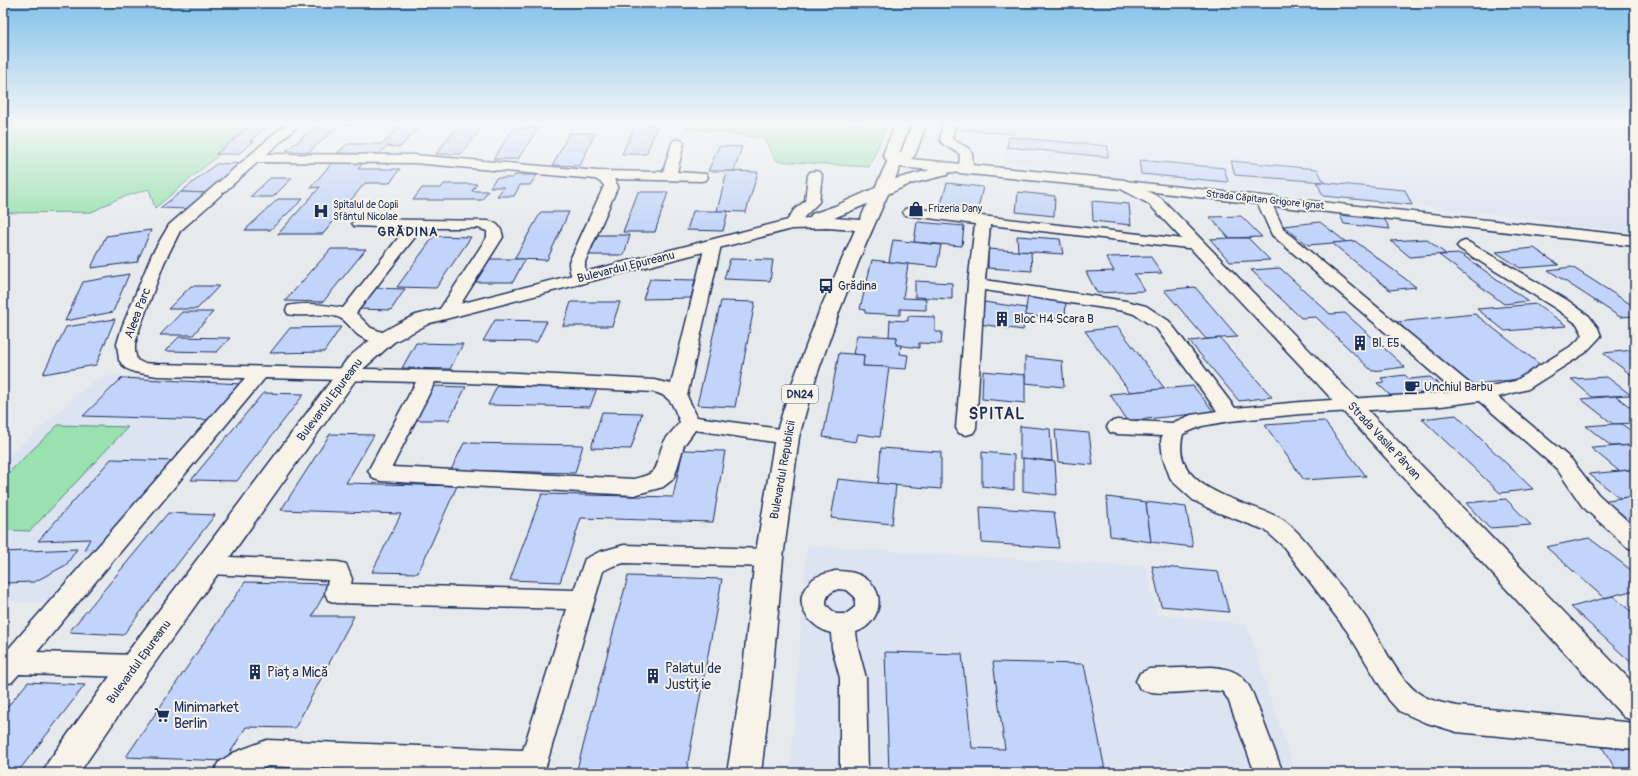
<svg xmlns="http://www.w3.org/2000/svg" width="1638" height="776" font-family="Pangolin,sans-serif">
<rect width="100%" height="100%" fill="#e7eaed"/>
<filter id="ink" filterUnits="userSpaceOnUse"><feTurbulence type="fractalNoise" baseFrequency=".025" numOctaves="2"/><feDisplacementMap in="SourceGraphic" scale="8" xChannelSelector="R" yChannelSelector="G"/><feConvolveMatrix kernelMatrix="1 2 1 2 8 2 1 2 1" color-interpolation-filters="sRGB"/></filter>
<g filter="url(#ink)">
<!-- built -->
<g fill="#dce3f1">
<polygon points="1011,123 1625,123 1635,133 1635,232 1568,225 1543,219 1112,176 1111,172 1005,162"/>
<polygon points="111,376 250,386 74,603 3,601 3,461 90,384 102,378"/>
<polygon points="807,546 1146,567 1158,614 1247,625 1295,773 790,773"/>
</g>
<!-- green -->
<g fill="#99e1af" stroke="#5a8886">
<polygon points="3,123 257,123 155,208 149,189 117,199 92,212 3,213"/>
<polygon points="673,123 888,123 869,167 777,161 763,138 688,128"/>
<polygon points="58,425 128,427 30,531 3,530 3,478"/>
</g>
<!-- building -->
<g fill="#c2d4f9" stroke="#1b2f5e">
<polygon points="254,123 271,123 250,141 254,141 238,154 216,154"/>
<polygon points="336,123 373,123 371,125 339,125 309,152 286,151 319,124"/>
<polygon points="402,123 423,123 400,147 387,146 379,154 337,153 348,144 383,144"/>
<polygon points="460,123 484,124 461,154 436,154"/>
<polygon points="958,123 1015,123 1013,134 956,129"/>
<polygon points="1158,123 1193,123 1194,126"/>
<polygon points="636,124 658,124 646,154 622,154"/>
<polygon points="514,128 538,128 518,159 493,159"/>
<polygon points="569,133 595,133 580,166 553,165"/>
<polygon points="1009,137 1108,146 1108,157 1007,147"/>
<polygon points="719,146 742,147 734,171 708,171"/>
<polygon points="1139,160 1224,168 1228,182 1141,174"/>
<polygon points="334,161 364,161 358,169 400,169 390,183 365,183 323,234 278,234 320,187 310,188"/>
<polygon points="1231,161 1317,169 1324,182 1235,175"/>
<polygon points="243,163 209,193 181,192 216,164"/>
<polygon points="727,171 758,172 746,212 717,211"/>
<polygon points="515,175 537,175 530,185 520,185 514,196 497,196 504,187 490,187 496,178 512,178"/>
<polygon points="270,178 292,178 273,197 250,197"/>
<polygon points="1317,182 1405,190 1412,205 1323,196"/>
<polygon points="947,183 983,187 978,209 941,204"/>
<polygon points="444,184 477,184 472,191 488,191 482,200 413,200 422,188 441,188"/>
<polygon points="181,192 209,193 190,209 160,208"/>
<polygon points="638,192 668,192 655,232 623,232"/>
<polygon points="1018,192 1055,196 1054,216 1016,212"/>
<polygon points="278,199 303,199 270,230 245,230"/>
<polygon points="1092,201 1129,204 1131,225 1093,221"/>
<polygon points="693,211 728,211 723,231 687,230"/>
<polygon points="541,212 569,212 547,260 514,259"/>
<polygon points="1340,215 1385,220 1390,229 1344,224"/>
<polygon points="1241,216 1262,237 1229,238 1210,217"/>
<polygon points="917,222 964,226 962,246 914,242"/>
<polygon points="1320,222 1346,242 1308,245 1283,226"/>
<polygon points="151,230 137,262 91,268 106,236"/>
<polygon points="598,235 630,235 624,255 589,255"/>
<polygon points="434,236 471,237 436,288 397,287"/>
<polygon points="1017,236 1060,239 1063,254 1018,251"/>
<polygon points="1229,238 1248,238 1270,260 1230,262 1210,239"/>
<polygon points="1426,239 1446,254 1410,257 1391,241"/>
<polygon points="893,240 941,245 937,267 889,262"/>
<polygon points="1355,241 1416,287 1390,290 1332,243"/>
<polygon points="1534,248 1559,265 1520,268 1496,252"/>
<polygon points="331,249 366,249 323,302 285,301"/>
<polygon points="988,249 1031,252 1032,271 988,268"/>
<polygon points="1461,254 1528,301 1504,304 1439,255"/>
<polygon points="1150,256 1162,273 1134,274 1145,291 1097,293 1086,272 1114,271 1106,257"/>
<polygon points="490,259 525,259 513,282 475,282"/>
<polygon points="730,259 773,260 770,281 724,279"/>
<polygon points="872,260 908,264 903,298 926,299 926,310 900,309 900,315 865,313 865,310 860,309"/>
<polygon points="1572,267 1635,307 1635,316 1620,317 1548,270"/>
<polygon points="1280,268 1330,314 1345,313 1405,367 1372,371 1316,317 1301,318 1251,270"/>
<polygon points="129,274 113,312 65,321 83,282"/>
<polygon points="650,279 695,280 691,298 643,299"/>
<polygon points="915,281 952,283 952,299 915,297"/>
<polygon points="191,286 219,286 197,309 168,309"/>
<polygon points="1195,287 1238,337 1206,339 1164,290"/>
<polygon points="374,288 405,289 391,310 358,309"/>
<polygon points="1028,294 1066,299 1065,320 1025,315"/>
<polygon points="721,301 755,302 735,407 697,405"/>
<polygon points="571,302 620,302 612,326 563,326"/>
<polygon points="984,302 1026,308 1023,330 979,324"/>
<polygon points="1537,304 1567,326 1505,331 1477,309"/>
<polygon points="182,312 213,312 193,335 160,335"/>
<polygon points="1475,314 1542,366 1519,379 1469,385 1397,322"/>
<polygon points="908,316 935,317 935,332 942,332 941,344 919,343 919,348 896,345 897,337 889,337 890,320 908,321"/>
<polygon points="115,319 96,365 43,374 66,327"/>
<polygon points="495,320 547,321 537,342 483,341"/>
<polygon points="341,327 324,352 270,353 290,328"/>
<polygon points="1118,327 1165,389 1130,392 1085,331"/>
<polygon points="857,335 897,337 896,345 901,345 900,354 908,355 906,369 863,366 864,355 853,354"/>
<polygon points="179,337 230,338 217,352 165,351"/>
<polygon points="1220,338 1272,397 1239,401 1189,341"/>
<polygon points="416,343 463,344 450,369 402,368"/>
<polygon points="1634,350 1635,378 1603,353"/>
<polygon points="839,353 864,355 863,366 889,367 880,437 858,434 856,442 823,437"/>
<polygon points="1025,357 1062,361 1064,387 1025,383"/>
<polygon points="983,371 1025,375 1025,403 982,399"/>
<polygon points="1405,375 1409,379 1430,377 1447,391 1402,398 1391,396 1377,383 1384,382 1381,378"/>
<polygon points="1607,377 1631,395 1592,397 1571,379"/>
<polygon points="122,378 242,384 213,420 83,416"/>
<polygon points="432,386 466,387 449,420 410,420"/>
<polygon points="497,386 597,388 590,407 488,405"/>
<polygon points="1193,386 1214,412 1127,421 1110,394"/>
<polygon points="263,393 304,394 237,481 191,480"/>
<polygon points="1616,396 1635,411 1635,423 1613,424 1581,399"/>
<polygon points="602,412 642,413 631,449 591,448"/>
<polygon points="1456,415 1533,489 1500,493 1422,419"/>
<polygon points="1324,421 1366,476 1304,480 1265,425"/>
<polygon points="1613,424 1622,424 1635,434 1635,445 1611,446 1586,426"/>
<polygon points="1020,426 1050,429 1052,461 1020,458"/>
<polygon points="1055,430 1089,433 1093,465 1058,462"/>
<polygon points="330,434 374,435 346,483 457,486 418,573 372,572 401,514 281,510"/>
<polygon points="464,443 583,445 575,473 451,470"/>
<polygon points="1634,445 1635,446 1635,469 1619,471 1591,448"/>
<polygon points="881,448 941,452 941,489 878,484"/>
<polygon points="683,450 725,451 713,522 581,518 560,582 510,580 542,494 673,497"/>
<polygon points="982,452 1014,455 1014,490 982,486"/>
<polygon points="1023,458 1055,462 1057,495 1023,491"/>
<polygon points="111,459 176,461 103,548 84,550 90,539 38,541"/>
<polygon points="1630,470 1635,474 1635,496 1620,498 1589,474"/>
<polygon points="838,479 896,485 892,524 831,518"/>
<polygon points="1635,496 1635,529 1601,501"/>
<polygon points="1107,497 1146,502 1151,542 1110,536"/>
<polygon points="1506,499 1531,525 1489,528 1466,503"/>
<polygon points="1146,502 1186,507 1193,547 1151,542"/>
<polygon points="980,507 1054,512 1059,548 982,543"/>
<polygon points="168,513 215,515 123,635 69,632"/>
<polygon points="1589,538 1635,573 1635,590 1604,598 1546,547"/>
<polygon points="77,549 66,565 34,582 3,583 3,552"/>
<polygon points="1152,566 1218,572 1229,612 1161,606"/>
<polygon points="628,576 722,579 686,773 576,773"/>
<polygon points="245,582 330,584 312,616 354,616 295,728 246,727 225,761 126,757"/>
<polygon points="1613,596 1635,615 1635,666 1571,607"/>
<polygon points="885,652 962,654 972,748 1005,749 993,662 1084,664 1105,770 1179,773 889,773"/>
<polygon points="28,682 85,685 17,773 3,773 3,712"/>
<polygon points="1602,747 1635,750 1635,773 1618,773"/>
</g>
<g fill="none" stroke-linecap="round" stroke-linejoin="round">
<defs>
<g id="minor">
<path d="M 287,123 L 301,123 L 267,154 L 414,155 L 598,171 L 663,172 L 672,143 L 674,140 L 682,140 L 684,143 L 677,172 L 706,174 L 708,177 L 706,180 L 701,181 L 614,179 L 618,186 L 585,262 L 585,269 L 589,279 L 587,282 L 581,284 L 575,282 C 571,276 569,270 569,262 L 604,186 L 602,183 L 595,179 L 414,163 L 258,162 L 180,231 L 164,263 L 140,327 L 135,344 L 135,352 L 137,360 L 143,363 L 157,364 L 496,372 L 654,380 L 671,384 L 705,245 L 708,242 L 713,240 L 718,242 L 721,245 L 687,396 L 697,417 L 787,430 L 794,432 L 797,437 L 794,442 L 787,444 L 695,430 L 684,445 L 675,475 L 672,480 L 663,487 L 634,495 L 381,481 L 374,479 L 368,471 L 416,382 L 265,378 L 37,652 L 135,655 L 144,658 L 148,666 L 144,674 L 135,677 L 19,674 L 12,682 L 3,685 L 3,655 L 245,378 L 157,376 L 134,372 L 125,368 L 119,360 L 117,344 L 122,327 L 152,254 L 169,225 ZM 435,382 L 496,384 L 654,392 C 673,397 673,407 680,422 C 675,429 668,435 664,442 C 653,465 665,472 634,479 L 392,467 Z"/>
<polygon points="943,123 955,123 952,139 968,148 972,153 973,168 971,171 961,171 959,168 960,154 944,145 940,140"/>
<polygon points="815,171 820,172 822,175 819,202 805,216 797,227 792,228 787,227 785,224 794,210 805,201 808,175 810,172"/>
<path d="M 1125,181 L 1635,236 L 1635,246 L 1273,206 L 1284,230 L 1476,389 L 1515,381 L 1573,345 L 1583,335 L 1577,324 L 1555,308 L 1460,249 L 1457,246 L 1460,243 L 1465,241 L 1470,243 L 1567,300 L 1589,316 L 1598,328 L 1601,336 L 1585,353 L 1528,389 L 1498,397 L 1571,459 L 1598,494 L 1635,528 L 1635,550 L 1627,547 L 1582,506 L 1557,469 L 1479,401 L 1441,406 L 1301,414 L 1230,421 L 1202,426 L 1183,434 C 1168,490 1245,500 1280,518 C 1286,521 1293,528 1298,533 C 1309,544 1319,558 1328,571 C 1341,587 1356,603 1368,621 C 1381,642 1398,678 1417,692 C 1428,701 1444,703 1457,706 L 1635,723 L 1635,749 L 1457,732 L 1424,722 L 1399,711 L 1389,700 L 1347,631 L 1283,546 L 1265,530 L 1214,511 L 1193,500 L 1171,480 L 1163,458 L 1161,441 L 1162,436 L 1117,434 L 1110,432 L 1107,427 L 1110,422 L 1117,420 L 1172,423 L 1191,415 L 1217,411 L 1157,329 L 1134,314 L 1124,311 L 984,290 L 976,428 L 973,433 L 966,435 L 959,433 L 956,428 L 968,284 L 975,224 L 905,215 L 903,212 L 905,209 L 910,208 L 1201,241 L 1204,244 L 1201,247 L 1196,249 L 990,225 L 985,280 L 1126,301 L 1146,306 L 1169,321 L 1235,408 L 1301,402 L 1455,392 L 1272,235 L 1258,204 L 1120,188 L 1118,185 L 1120,182 Z"/>
<path d="M 359,219 L 488,221 C 498,223 501,227 503,237 L 453,316 L 447,317 L 441,316 L 438,312 L 487,237 L 487,231 L 478,228 L 422,228 L 356,313 L 371,328 L 390,335 L 393,339 L 390,343 C 381,345 366,341 358,335 C 352,330 347,321 340,318 C 325,311 305,318 288,314 L 286,310 L 288,306 C 305,302 326,305 343,308 L 406,228 L 354,226 L 352,223 L 354,220 Z"/>
<polygon points="624,545 769,549 777,552 781,558 777,564 769,567 624,563 613,566 603,571 544,773 424,773 268,766 253,773 214,773 218,763 233,753 267,740 523,750 567,609 337,603 328,600 325,593 328,580 209,574 201,571 197,565 201,559 209,556 338,562 346,564 352,579 351,584 574,590 585,559 599,552"/>
<path d="M 835,571 C 845,571 857,572 865,578 C 888,593 880,624 856,632 L 858,648 L 866,678 L 868,773 L 840,773 L 840,678 L 832,648 L 831,633 C 808,626 789,601 812,580 C 817,575 828,573 835,571 ZM 838,589 L 847,590 L 855,597 L 855,607 L 846,614 L 836,614 L 826,605 C 826,595 829,593 838,589 Z"/>
<path d="M 1212,667 C 1234,669 1244,674 1253,694 L 1283,773 L 1255,773 L 1228,699 L 1222,691 C 1196,688 1163,698 1140,689 L 1136,681 L 1140,673 L 1149,669 Z"/>
</g>
<path id="major" d="M 896,123 L 910,123 L 899,154 L 901,152 L 913,123 L 927,123 L 915,155 L 911,159 L 1125,180 L 1161,198 L 1635,685 L 1635,721 L 1624,717 L 1317,383 L 1149,204 L 1121,189 L 949,172 L 947,175 L 910,184 L 888,194 L 862,253 L 839,312 L 812,389 L 799,437 L 783,558 L 771,687 L 761,773 L 727,773 L 741,687 L 755,558 L 775,437 L 790,389 L 819,312 L 855,230 L 827,228 L 792,229 L 430,323 L 394,342 L 364,368 L 146,675 L 79,773 L 43,773 L 48,762 L 124,657 L 348,358 C 369,339 390,326 416,315 L 792,219 L 810,218 L 812,214 L 835,206 L 875,188 L 887,162 L 883,154 ZM 900,167 L 930,170 L 895,179 ZM 867,204 L 860,220 L 834,218 Z"/>
</defs>
<!-- minor casing -->
<use href="#minor" stroke="#1b2f5e" stroke-width="3"/>
<!-- major casing -->
<use href="#major" stroke="#1b2f5e" stroke-width="3"/>
<!-- minor -->
<use href="#minor" fill="#f7f3e8" fill-rule="evenodd"/>
<!-- major -->
<use href="#major" fill="#f7f3e8" fill-rule="evenodd"/>
</g>
</g>
<!-- sky -->
<linearGradient id="sky" x2="0" y2="1"><stop stop-color="#83c2e9"/><stop offset="0.53" stop-color="#f4f6f7"/><stop offset="1" stop-color="#f4f6f7" stop-opacity="0"/></linearGradient>
<rect width="1638" height="232" fill="url(#sky)"/>
<!-- icons -->
<defs>
<symbol id="shop-bare" viewBox="-9 -9 18 18"><path d="M-5-2.5h2.3a2.7 3.5 0 0 1 5.4 0H5L5.5 6h-11ZM-1.5-2.5h3a1.5 2.3 0 0 0-3 0Z" fill="#1b2f5e" stroke="#f7f3e8" stroke-width="2.5" paint-order="stroke"/></symbol>
<symbol id="hospital-bare" viewBox="-9 -9 18 18"><path d="M-5-5h3v3.5h4V-5h3V5h-3V1.5h-4V5h-3Z" fill="#1b2f5e" stroke="#f7f3e8" stroke-width="2.5" paint-order="stroke"/></symbol>
<symbol id="bus-bare" viewBox="-9 -9 18 18"><path d="M-5-6H5V4H4V6H2V4H-2V6H-4V4H-5ZM-3.5-4V0h7V-4ZM-3.5 1.2v1.5H-2V1.2ZM2 1.2v1.5H3.5V1.2Z" fill="#1b2f5e" stroke="#f7f3e8" stroke-width="2.5" paint-order="stroke"/></symbol>
<symbol id="building-bare" viewBox="-9 -9 18 18"><path d="M-4-6H4V6H1V3H-1V6H-4ZM-2.5-4.3h1.7v1.8h-1.7ZM.8-4.3h1.7v1.8H.8ZM-2.5-1h1.7V.8h-1.7ZM.8-1h1.7V.8H.8Z" fill="#1b2f5e" stroke="#f7f3e8" stroke-width="2.5" paint-order="stroke"/></symbol>
<symbol id="cafe-bare" viewBox="-9 -9 18 18"><path d="M-5.5-4.5H6V0H3Q3 3.5 0 3.5H-2.5Q-5.5 3.5-5.5 0ZM3-3.2v2h1.7v-2ZM-6 4.5H4V6H-6Z" fill="#1b2f5e" stroke="#f7f3e8" stroke-width="2.5" paint-order="stroke"/></symbol>
<symbol id="supermarket-bare" viewBox="-9 -9 18 18"><path d="M-6-5.5h2.5l.6 2H6L4.5 2H-2.5L-4.4-4H-6ZM-1.5 3.2a1.3 1.3 0 1 0 .1 0ZM3 3.2a1.3 1.3 0 1 0 .1 0Z" fill="#1b2f5e" stroke="#f7f3e8" stroke-width="2.5" paint-order="stroke"/></symbol>
</defs>
<g fill-rule="evenodd">
<use href="#shop-bare" x="905" y="198" width="22" height="22"/>
<use href="#hospital-bare" x="310" y="200" width="22" height="22"/>
<use href="#bus-bare" x="815" y="275" width="22" height="22"/>
<use href="#building-bare" x="991" y="308" width="22" height="22"/>
<use href="#building-bare" x="1349" y="332" width="22" height="22"/>
<use href="#cafe-bare" x="1401" y="376" width="22" height="22"/>
<use href="#building-bare" x="244" y="661" width="22" height="22"/>
<use href="#building-bare" x="642" y="665" width="22" height="22"/>
<use href="#supermarket-bare" x="151" y="704" width="22" height="22"/>
</g>
<g text-anchor="middle" dominant-baseline="central" stroke-width="4" stroke-linejoin="round" paint-order="stroke">
<!-- far-street labels -->
<g font-size="10" fill="#1b2f5e" stroke="#f7f3e8">
<text transform="translate(1265 200) rotate(6)">Strada Căpitan Grigore Ignat</text>
</g>
<!-- far-poi labels -->
<g font-size="10" fill="#1b2f5e" stroke="#f7f3e8" text-anchor="start">
<text x="333" y="205">Spitalul de Copii<tspan x="333" dy="12">Sfântul Nicolae</tspan></text>
<text x="928" y="209">Frizeria Dany</text>
</g>
<!-- shield labels -->
<rect fill="#f7f3e8" stroke="#5d6a87" stroke-width="1" x="782" y="385" width="36" height="18" rx="3"/>
<g font-size="11" font-weight="bold" fill="#1b2f5e">
<text x="800" y="394">DN24</text>
</g>
<!-- street labels -->
<g font-size="12" fill="#1b2f5e" stroke="#f7f3e8">
<text transform="translate(626 267) rotate(-14)">Bulevardul Epureanu</text>
<text transform="translate(138 313) rotate(-69)">Aleea Parc</text>
<text transform="translate(330 400) rotate(-53)">Bulevardul Epureanu</text>
<text transform="translate(1384 441) rotate(47)">Strada Vasile Pârvan</text>
<text transform="translate(783 470) rotate(-80)">Bulevardul Republicii</text>
<text transform="translate(139 662) rotate(-54)">Bulevardul Epureanu</text>
</g>
<!-- poi labels -->
<g font-size="12" fill="#1b2f5e" stroke="#f7f3e8" text-anchor="start">
<text x="838" y="286">Grădina</text>
<text x="1014" y="319">Bloc H4 Scara B</text>
<text x="1372" y="343">Bl. E5</text>
<text x="1424" y="387">Unchiul Barbu</text>
</g>
<!-- far-district labels -->
<g font-size="13" font-weight="bold" letter-spacing="1" fill="#1b2f5e" stroke="#f7f3e8">
<text x="408" y="232">GRĂDINA</text>
</g>
<!-- near-poi labels -->
<g font-size="14" fill="#1b2f5e" stroke="#f7f3e8" text-anchor="start">
<text x="665" y="668">Palatul de<tspan x="665" dy="16">Justiție</tspan></text>
<text x="267" y="672">Piața Mică</text>
<text x="174" y="707">Minimarket<tspan x="174" dy="16">Berlin</tspan></text>
</g>
<!-- district labels -->
<g font-size="16" font-weight="bold" letter-spacing="1" fill="#1b2f5e" stroke="#f7f3e8">
<text x="997" y="414">SPITAL</text>
</g>
</g>
<!-- margin -->
<rect width="1638" height="776" fill="none" stroke="#f7f3e8" stroke-width="16"/>
<rect x="8" y="8" width="1622" height="760" fill="none" stroke="#1b2f5e" stroke-width="1.5" filter="url(#ink)"/>
</svg>
